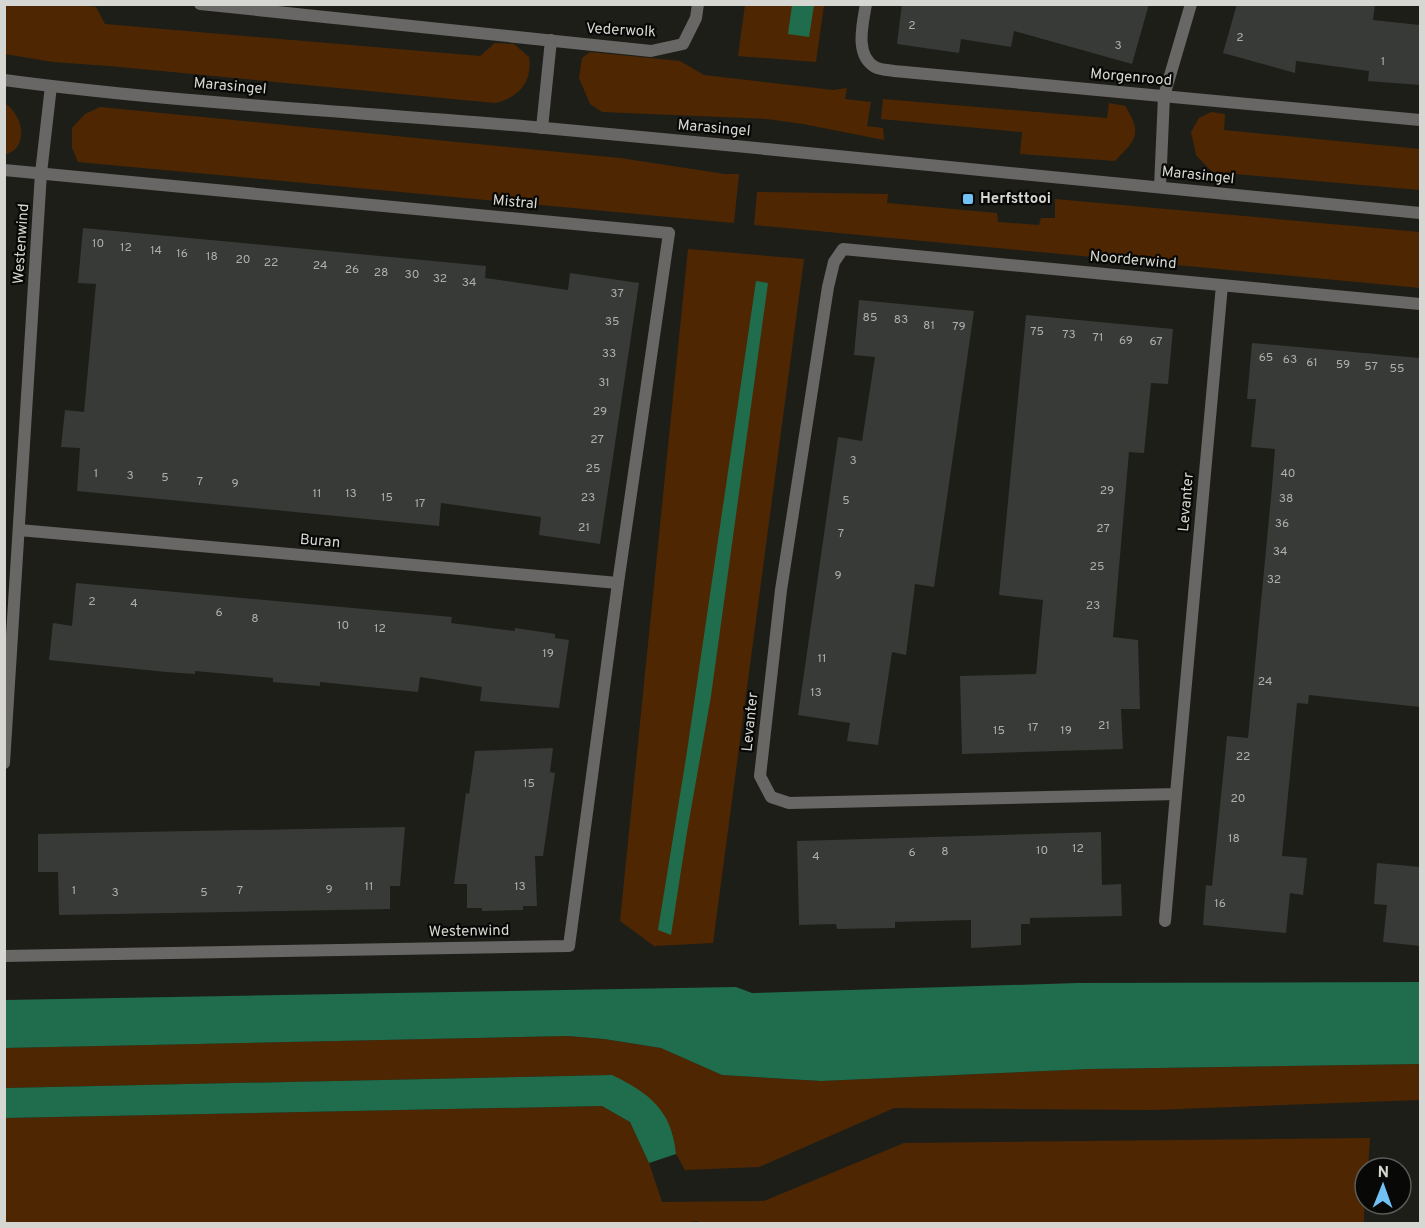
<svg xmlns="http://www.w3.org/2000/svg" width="1425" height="1228" font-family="Overpass,sans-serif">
<rect width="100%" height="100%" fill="#1e1e19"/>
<!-- green -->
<g fill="#4e2702">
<path d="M 79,5 L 96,7 L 105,24 L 480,56 L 495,43 L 514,44 L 529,57 C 533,82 518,98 495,103 L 109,66 L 53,62 L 5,54 L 5,5 Z"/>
<polygon points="745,5 824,5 816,62 738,56"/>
<polygon points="590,52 680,61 704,75 833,90 847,88 845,99 871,102 867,126 883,128 884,140 803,124 767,119 602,112 590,104 579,78 582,58"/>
<path d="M 883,99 L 1107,118 L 1109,103 L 1125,106 C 1143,134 1136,140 1115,161 L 1020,154 L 1022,132 L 881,119 Z"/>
<path d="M 4,103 C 18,111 27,133 17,147 C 14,151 9,153 5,155 Z"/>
<polygon points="100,107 620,158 725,174 739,174 734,223 78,162 72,148 72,128 85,114"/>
<polygon points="1211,112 1225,114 1224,130 1420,149 1420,190 1212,172 1196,155 1191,132 1199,118"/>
<polygon points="757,192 888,194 887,203 997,213 998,222 1039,225 1041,218 1055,218 1055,199 1420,232 1420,288 754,225"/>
<polygon points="688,249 804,259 713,943 654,946 620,921"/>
<polygon points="568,1036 604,1039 661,1048 722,1075 821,1081 1090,1069 1420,1064 1420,1100 1153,1110 894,1108 759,1167 685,1170 676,1154 672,1132 612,1075 5,1088 4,1048"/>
<polygon points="602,1106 630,1122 649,1163 662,1202 764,1201 904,1143 1370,1138 1368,1168 1365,1168 1364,1223 698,1224 698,1221 668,1224 5,1224 4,1118"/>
</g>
<!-- water -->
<g fill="#1f6d4c">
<polygon points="792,5 814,5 809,37 788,34"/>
<polygon points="756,281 768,283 711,696 687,832 671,935 658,930 686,758"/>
<polygon points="1420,982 1420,1064 1090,1069 821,1081 722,1075 661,1048 604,1039 568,1036 4,1048 5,1000 736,987 752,993 1078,983"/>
<path d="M 612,1075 C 649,1093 672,1110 676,1154 L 649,1163 L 630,1122 L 602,1106 L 5,1118 L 5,1088 Z"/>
</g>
<!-- building -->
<g fill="#373a36">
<polygon points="902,4 1149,4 1132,64 1014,31 1011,47 961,39 959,53 897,44"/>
<polygon points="1237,4 1375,4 1373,20 1420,25 1420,85 1368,81 1369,71 1296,61 1295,73 1223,53"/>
<polygon points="83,228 486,266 485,278 568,290 570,273 639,283 600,544 539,535 541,517 441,503 439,526 77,491 80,448 61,447 65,410 84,412 96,284 78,283"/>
<polygon points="859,300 974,311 934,587 915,584 906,655 892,652 878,745 847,741 850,723 798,715 838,437 862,441 875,357 854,355"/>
<polygon points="1026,315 1173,329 1168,384 1151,383 1144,453 1129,452 1113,637 1138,640 1140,709 1121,709 1123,749 962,754 960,676 1036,674 1043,600 999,595"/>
<polygon points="1252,343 1420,358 1420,707 1309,695 1308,704 1297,703 1282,856 1307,858 1303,895 1290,893 1286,933 1203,925 1206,885 1212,886 1227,736 1248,738 1272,487 1275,449 1251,447 1256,399 1247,399"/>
<polygon points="76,583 452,617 451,623 515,631 515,628 555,634 555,638 569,640 559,708 480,701 482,687 420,677 418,692 320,682 320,686 273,682 273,678 195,671 195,674 166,672 49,660 53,623 72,626"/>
<polygon points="553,748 550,772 555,773 543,856 535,856 537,906 523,906 523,910 482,911 482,908 467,908 467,884 454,884 466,793 469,794 475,751"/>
<polygon points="405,827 400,886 390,886 390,909 59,915 58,872 38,872 38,834"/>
<polygon points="1101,832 1102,885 1121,884 1122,916 1030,918 1030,924 1021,924 1021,945 971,948 971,920 895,922 895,928 837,929 836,924 799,925 797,841"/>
<polygon points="1377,863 1420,867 1420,946 1383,942 1387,905 1374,904"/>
</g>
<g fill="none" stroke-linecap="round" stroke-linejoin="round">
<!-- pedestrian -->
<polyline stroke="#696765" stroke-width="12" points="618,583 669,233"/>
<!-- minor -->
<g stroke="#696765" stroke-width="12">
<polyline points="200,4 651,51 683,44 696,18 698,4"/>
<path d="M 866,4 C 863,23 854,55 875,67 C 880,70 889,70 894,71 L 1420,120"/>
<polyline points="542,128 551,40"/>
<polyline points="4,170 669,233"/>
<polyline points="1160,187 1164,96 1191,4"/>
<polyline points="1222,285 1176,794 789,803 771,797 760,776 781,590 828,287 834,262 843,249 1420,304"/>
<polyline points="4,763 41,173 51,86"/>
<polyline points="1165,921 1176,794"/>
<polyline points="4,956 569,946 618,583 19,530"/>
</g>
<!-- tertiary -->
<path stroke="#696765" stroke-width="12" d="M 4,80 C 184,104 365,112 545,128 C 837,155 1129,185 1420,213"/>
</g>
<!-- markers -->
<rect fill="#71c1f5" stroke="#080806" stroke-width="2" x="962" y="193" width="12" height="12" rx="3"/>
<g text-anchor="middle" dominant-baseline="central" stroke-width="4.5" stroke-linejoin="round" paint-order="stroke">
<!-- number labels -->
<g font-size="12" fill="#aeafac">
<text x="912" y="26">2</text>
<text x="1240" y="38">2</text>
<text x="1118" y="46">3</text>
<text x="1383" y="62">1</text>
<text x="98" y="244">10</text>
<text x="126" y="248">12</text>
<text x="156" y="251">14</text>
<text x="182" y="254">16</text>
<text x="212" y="257">18</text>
<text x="243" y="260">20</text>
<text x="271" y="263">22</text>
<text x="320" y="266">24</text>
<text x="352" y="270">26</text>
<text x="381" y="273">28</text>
<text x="412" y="275">30</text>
<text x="440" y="279">32</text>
<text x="469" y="283">34</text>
<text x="617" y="294">37</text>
<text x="870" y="318">85</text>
<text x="901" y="320">83</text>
<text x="612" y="322">35</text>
<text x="929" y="326">81</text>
<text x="959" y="327">79</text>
<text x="1037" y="332">75</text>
<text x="1069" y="335">73</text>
<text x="1098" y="338">71</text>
<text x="1126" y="341">69</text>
<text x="1156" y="342">67</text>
<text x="609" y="354">33</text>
<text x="1266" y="358">65</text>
<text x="1290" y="360">63</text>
<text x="1312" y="363">61</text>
<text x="1343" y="365">59</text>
<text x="1371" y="367">57</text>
<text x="1397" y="369">55</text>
<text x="604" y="383">31</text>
<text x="600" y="412">29</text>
<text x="597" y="440">27</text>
<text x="853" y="461">3</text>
<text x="593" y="469">25</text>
<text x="96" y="474">1</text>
<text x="1288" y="474">40</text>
<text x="130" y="476">3</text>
<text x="165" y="478">5</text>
<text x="200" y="482">7</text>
<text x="235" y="484">9</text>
<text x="1107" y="491">29</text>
<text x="317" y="494">11</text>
<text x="351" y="494">13</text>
<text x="387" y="498">15</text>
<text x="588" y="498">23</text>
<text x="1286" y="499">38</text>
<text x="846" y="501">5</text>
<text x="420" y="504">17</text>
<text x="1282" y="524">36</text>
<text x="584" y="528">21</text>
<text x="1103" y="529">27</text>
<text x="841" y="534">7</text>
<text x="1280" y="552">34</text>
<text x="1097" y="567">25</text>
<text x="838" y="576">9</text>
<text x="1274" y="580">32</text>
<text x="92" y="602">2</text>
<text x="134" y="604">4</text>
<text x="1093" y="606">23</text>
<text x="219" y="613">6</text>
<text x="255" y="619">8</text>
<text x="343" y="626">10</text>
<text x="380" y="629">12</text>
<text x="548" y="654">19</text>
<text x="822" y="659">11</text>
<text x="1265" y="682">24</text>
<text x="816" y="693">13</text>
<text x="1104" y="726">21</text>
<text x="1033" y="728">17</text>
<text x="999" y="731">15</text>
<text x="1066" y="731">19</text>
<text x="1243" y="757">22</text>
<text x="529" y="784">15</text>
<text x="1238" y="799">20</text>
<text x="1234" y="839">18</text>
<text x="1078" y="849">12</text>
<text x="1042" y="851">10</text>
<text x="945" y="852">8</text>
<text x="912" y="853">6</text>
<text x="816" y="857">4</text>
<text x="369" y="887">11</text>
<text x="520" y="887">13</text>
<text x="329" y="890">9</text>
<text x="74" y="891">1</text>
<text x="240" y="891">7</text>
<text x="115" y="893">3</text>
<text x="204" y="893">5</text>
<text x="1220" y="904">16</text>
</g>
<!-- street labels -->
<g font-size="15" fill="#d6d6d3" stroke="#080806">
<text transform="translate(621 31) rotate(3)">Vederwolk</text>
<text transform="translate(1131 78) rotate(5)">Morgenrood</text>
<text transform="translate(230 87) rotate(5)">Marasingel</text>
<text transform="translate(714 129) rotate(5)">Marasingel</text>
<text transform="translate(1198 176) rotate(6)">Marasingel</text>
<text transform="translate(515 203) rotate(5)">Mistral</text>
<text transform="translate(22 244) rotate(-86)">Westenwind</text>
<text transform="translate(1133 261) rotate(5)">Noorderwind</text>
<text transform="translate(1187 502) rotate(-85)">Levanter</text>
<text transform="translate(320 542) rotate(5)">Buran</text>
<text transform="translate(751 722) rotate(-84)">Levanter</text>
<text transform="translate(469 932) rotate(-1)">Westenwind</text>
</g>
<!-- poi labels -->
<g font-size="15" font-weight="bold" fill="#d6d6d3" stroke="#080806" text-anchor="start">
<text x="980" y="199">Herfsttooi</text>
</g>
</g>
<!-- border -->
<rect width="1425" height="1228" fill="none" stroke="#d6d6d3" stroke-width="12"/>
<!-- north arrow -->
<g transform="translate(1383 1186) rotate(1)"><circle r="28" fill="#080806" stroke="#5a5a58" stroke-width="1.5"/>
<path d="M0-4.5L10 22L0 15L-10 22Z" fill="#71c1f5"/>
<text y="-9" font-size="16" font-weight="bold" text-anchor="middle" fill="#d6d6d3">N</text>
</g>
</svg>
